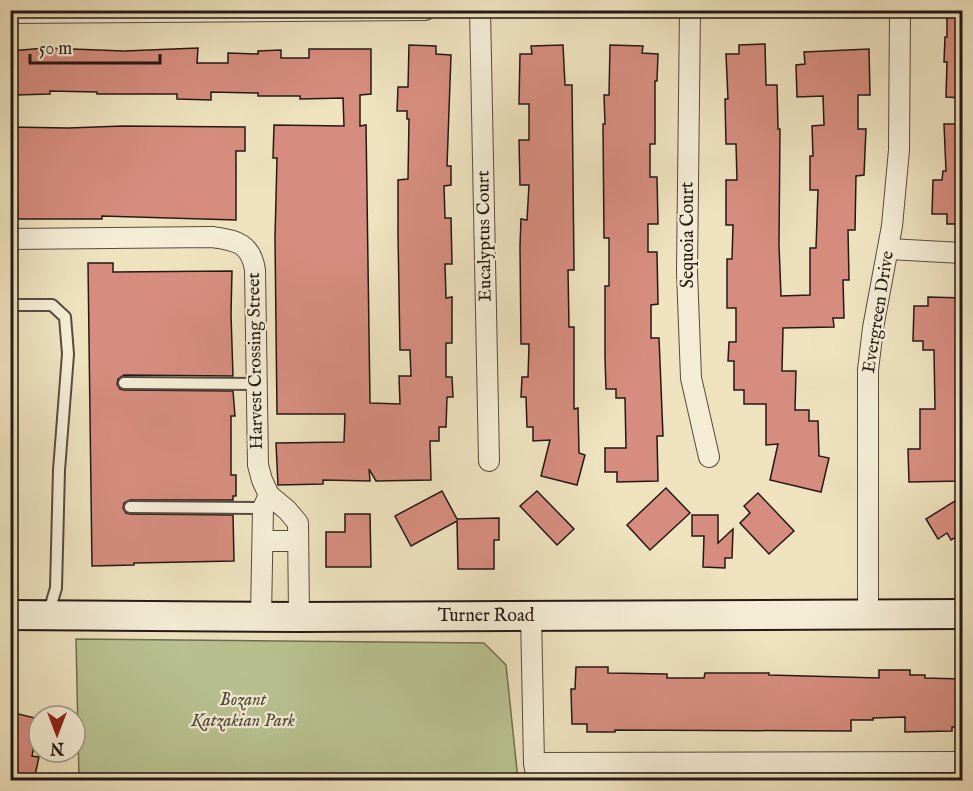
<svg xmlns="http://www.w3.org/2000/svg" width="973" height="791" font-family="'IM FELL English',serif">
<rect width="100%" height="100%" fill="#eee2bf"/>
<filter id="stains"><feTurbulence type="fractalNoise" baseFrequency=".00333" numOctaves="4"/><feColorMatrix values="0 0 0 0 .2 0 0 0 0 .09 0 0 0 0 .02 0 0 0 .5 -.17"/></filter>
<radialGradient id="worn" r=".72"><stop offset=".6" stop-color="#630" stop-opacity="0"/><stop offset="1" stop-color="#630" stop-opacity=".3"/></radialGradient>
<!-- green -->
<polygon fill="#b9c392" stroke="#6f6e53" stroke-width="1.5" points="76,639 484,643 506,665 518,780 79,780"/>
<!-- building -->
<g fill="#d68d7f" stroke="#251914" stroke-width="1.5">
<polygon points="947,10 963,10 963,98 946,97 947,62 944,62 945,37 947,37"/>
<polygon points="765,44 766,85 777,85 778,129 780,129 779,245 781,296 810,295 810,248 816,248 818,190 810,190 810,156 813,156 812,126 824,125 823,96 797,97 796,65 805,64 804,52 869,49 870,95 858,95 858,129 866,129 864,175 856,176 855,230 848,230 849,280 843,280 844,318 833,318 834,327 783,328 782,371 796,371 795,410 809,410 809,421 818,421 819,456 829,458 821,492 770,480 778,444 766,445 766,404 744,404 744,390 734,390 734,361 728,361 729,342 736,342 736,308 727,308 727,259 732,259 733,225 726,225 726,180 737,180 736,144 726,144 725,99 728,99 726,54 739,54 739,45"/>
<polygon points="409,45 436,46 436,54 451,55 447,166 451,166 451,185 444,186 445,218 451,218 452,264 445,264 446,298 452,297 452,343 446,343 446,377 452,377 453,397 447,397 446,427 439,427 439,441 430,441 431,480 376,481 369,469 370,481 323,480 323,484 278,485 276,443 344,442 345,414 277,414 275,238 277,158 273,158 274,125 344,126 343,98 300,99 300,96 258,96 258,93 211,92 211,100 177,99 177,94 97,94 97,92 50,91 50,94 15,95 15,69 10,69 10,51 46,48 124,51 198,48 197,63 228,63 228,53 258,54 258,51 281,50 281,58 309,58 309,49 371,49 371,94 360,95 360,126 366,125 370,403 400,404 399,376 411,376 410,350 400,350 398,234 398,180 408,179 409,119 407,119 407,111 397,111 398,87 408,87"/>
<polygon points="563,45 565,85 572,85 574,270 568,270 569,327 574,327 574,409 578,408 579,453 585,455 577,485 541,476 550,440 533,441 533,427 527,427 526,397 521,397 522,377 528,377 529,344 521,344 520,246 521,219 527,220 529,185 520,185 519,140 529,140 529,104 519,104 520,54 532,54 531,46"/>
<polygon points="610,45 643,46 642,53 658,54 657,81 655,81 655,144 650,144 650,177 657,177 658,224 648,224 648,252 657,252 658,304 651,305 651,338 659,338 663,436 657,436 658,481 617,482 617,472 605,472 605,448 626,448 625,398 616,398 616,389 606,389 605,358 605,286 609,286 609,238 604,238 603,124 605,124 604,95 609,95"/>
<polygon points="944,124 963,124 963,224 947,224 947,214 932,214 933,180 942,180 943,171 946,171"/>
<polygon points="123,126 245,127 245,151 236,151 236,220 102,216 102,219 18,219 16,149 10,149 10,127 68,128"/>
<polygon points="88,263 113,263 113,272 232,271 231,314 233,376 124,375 118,379 117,384 120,389 124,390 233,391 235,416 231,416 231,475 236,475 236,496 233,496 233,500 130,500 124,503 123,508 126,513 130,514 233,515 234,561 134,563 134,565 92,566"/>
<polygon points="928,297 963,298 962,481 909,482 908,449 920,449 920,409 935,409 934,350 923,350 923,341 913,341 914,306 928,306"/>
<polygon points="666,488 690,513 650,550 627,525"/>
<polygon points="442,491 457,519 499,518 499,540 494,540 494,569 458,569 457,521 411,546 395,516"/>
<polygon points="537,491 574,529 557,545 520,506"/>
<polygon points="758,493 794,531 769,554 740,523 750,513 744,506"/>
<polygon points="963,496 963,533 951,540 947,533 938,539 926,519"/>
<polygon points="345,514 370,514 371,567 326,567 326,532 345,532"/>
<polygon points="692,515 718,515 718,543 733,529 732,558 725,558 725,568 703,567 704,536 692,536"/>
<polygon points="576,667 608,667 608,673 667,674 667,678 704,678 705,673 769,673 769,675 879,678 879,670 910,670 910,675 925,675 925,678 963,679 963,727 952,727 952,731 905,732 905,717 873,718 873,720 851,720 851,731 615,730 615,732 587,732 587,724 572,724 571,689 575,689"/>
<polygon points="10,712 39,719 32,756 39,757 34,780 10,780"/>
</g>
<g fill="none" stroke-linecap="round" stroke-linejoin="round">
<defs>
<g id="lane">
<polyline points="10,305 52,305 65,317 68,354 59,470 56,588 48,615"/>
<polyline points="124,383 256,384"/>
<polyline points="130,507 263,508"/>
</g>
<g id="street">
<polyline points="480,10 489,461"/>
<polyline points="690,10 687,272 691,378 709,457"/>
<polyline points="10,13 425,10"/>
<path d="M 10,239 L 212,237 C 237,240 251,244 255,270 L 258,465 L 262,480 L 269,495"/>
<polyline points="889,249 962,253"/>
<polyline points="263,541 298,541"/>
<polyline points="531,615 534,763 537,780"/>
<polyline points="868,615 868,370 873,328 892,226 899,150 900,10"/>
<polyline points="261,617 263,508 269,495 287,510 298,523 299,617"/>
<polyline points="534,763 962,762"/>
</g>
<polyline id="secondary" points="10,615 299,617 962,614"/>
</defs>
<!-- lane casing -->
<use href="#lane" stroke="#574b3f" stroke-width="14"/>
<!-- street casing -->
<use href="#street" stroke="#574b3f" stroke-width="22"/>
<!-- secondary casing -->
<use href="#secondary" stroke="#251914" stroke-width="32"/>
<!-- lane -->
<use href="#lane" stroke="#f4ecd5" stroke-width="10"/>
<!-- street -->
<use href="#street" stroke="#f4ecd5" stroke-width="20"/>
<!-- secondary -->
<use href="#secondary" stroke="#f4ecd5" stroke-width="28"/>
</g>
<g text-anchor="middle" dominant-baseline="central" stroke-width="4.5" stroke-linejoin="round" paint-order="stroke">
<!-- street labels -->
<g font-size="18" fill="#251914" stroke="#f4ecd5">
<text transform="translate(688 235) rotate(-90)">Sequoia Court</text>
<text transform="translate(485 236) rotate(-91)">Eucalyptus Court</text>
<text transform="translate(879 312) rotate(-81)">Evergreen Drive</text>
<text transform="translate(256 361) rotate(-91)">Harvest Crossing Street</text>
<text x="486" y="616">Turner Road</text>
</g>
<!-- park labels -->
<g font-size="18" font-style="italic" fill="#514c3a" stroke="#f4ecd5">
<text x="243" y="700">Bozant<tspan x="243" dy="21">Katzakian Park</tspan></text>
</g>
</g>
<!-- margin -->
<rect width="973" height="791" fill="none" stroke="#eee2bf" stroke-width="36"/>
<rect x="12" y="12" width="949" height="767" fill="none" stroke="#251914" stroke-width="3"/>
<rect x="18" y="18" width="937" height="755" fill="none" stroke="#251914" stroke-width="1.5"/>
<!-- north arrow -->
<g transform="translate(57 734) rotate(180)"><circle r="28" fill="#f4ecd5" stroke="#a19888" stroke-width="1.5"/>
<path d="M0-4.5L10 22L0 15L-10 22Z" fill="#8f2418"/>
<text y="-9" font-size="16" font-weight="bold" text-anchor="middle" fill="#251914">N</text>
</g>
<!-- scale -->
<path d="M30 54v9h130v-9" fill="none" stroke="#251914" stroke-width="3"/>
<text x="39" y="54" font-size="18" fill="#251914" stroke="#f4ecd5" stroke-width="4.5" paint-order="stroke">50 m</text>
<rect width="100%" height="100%" filter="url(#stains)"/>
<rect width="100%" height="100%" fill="url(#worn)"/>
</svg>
